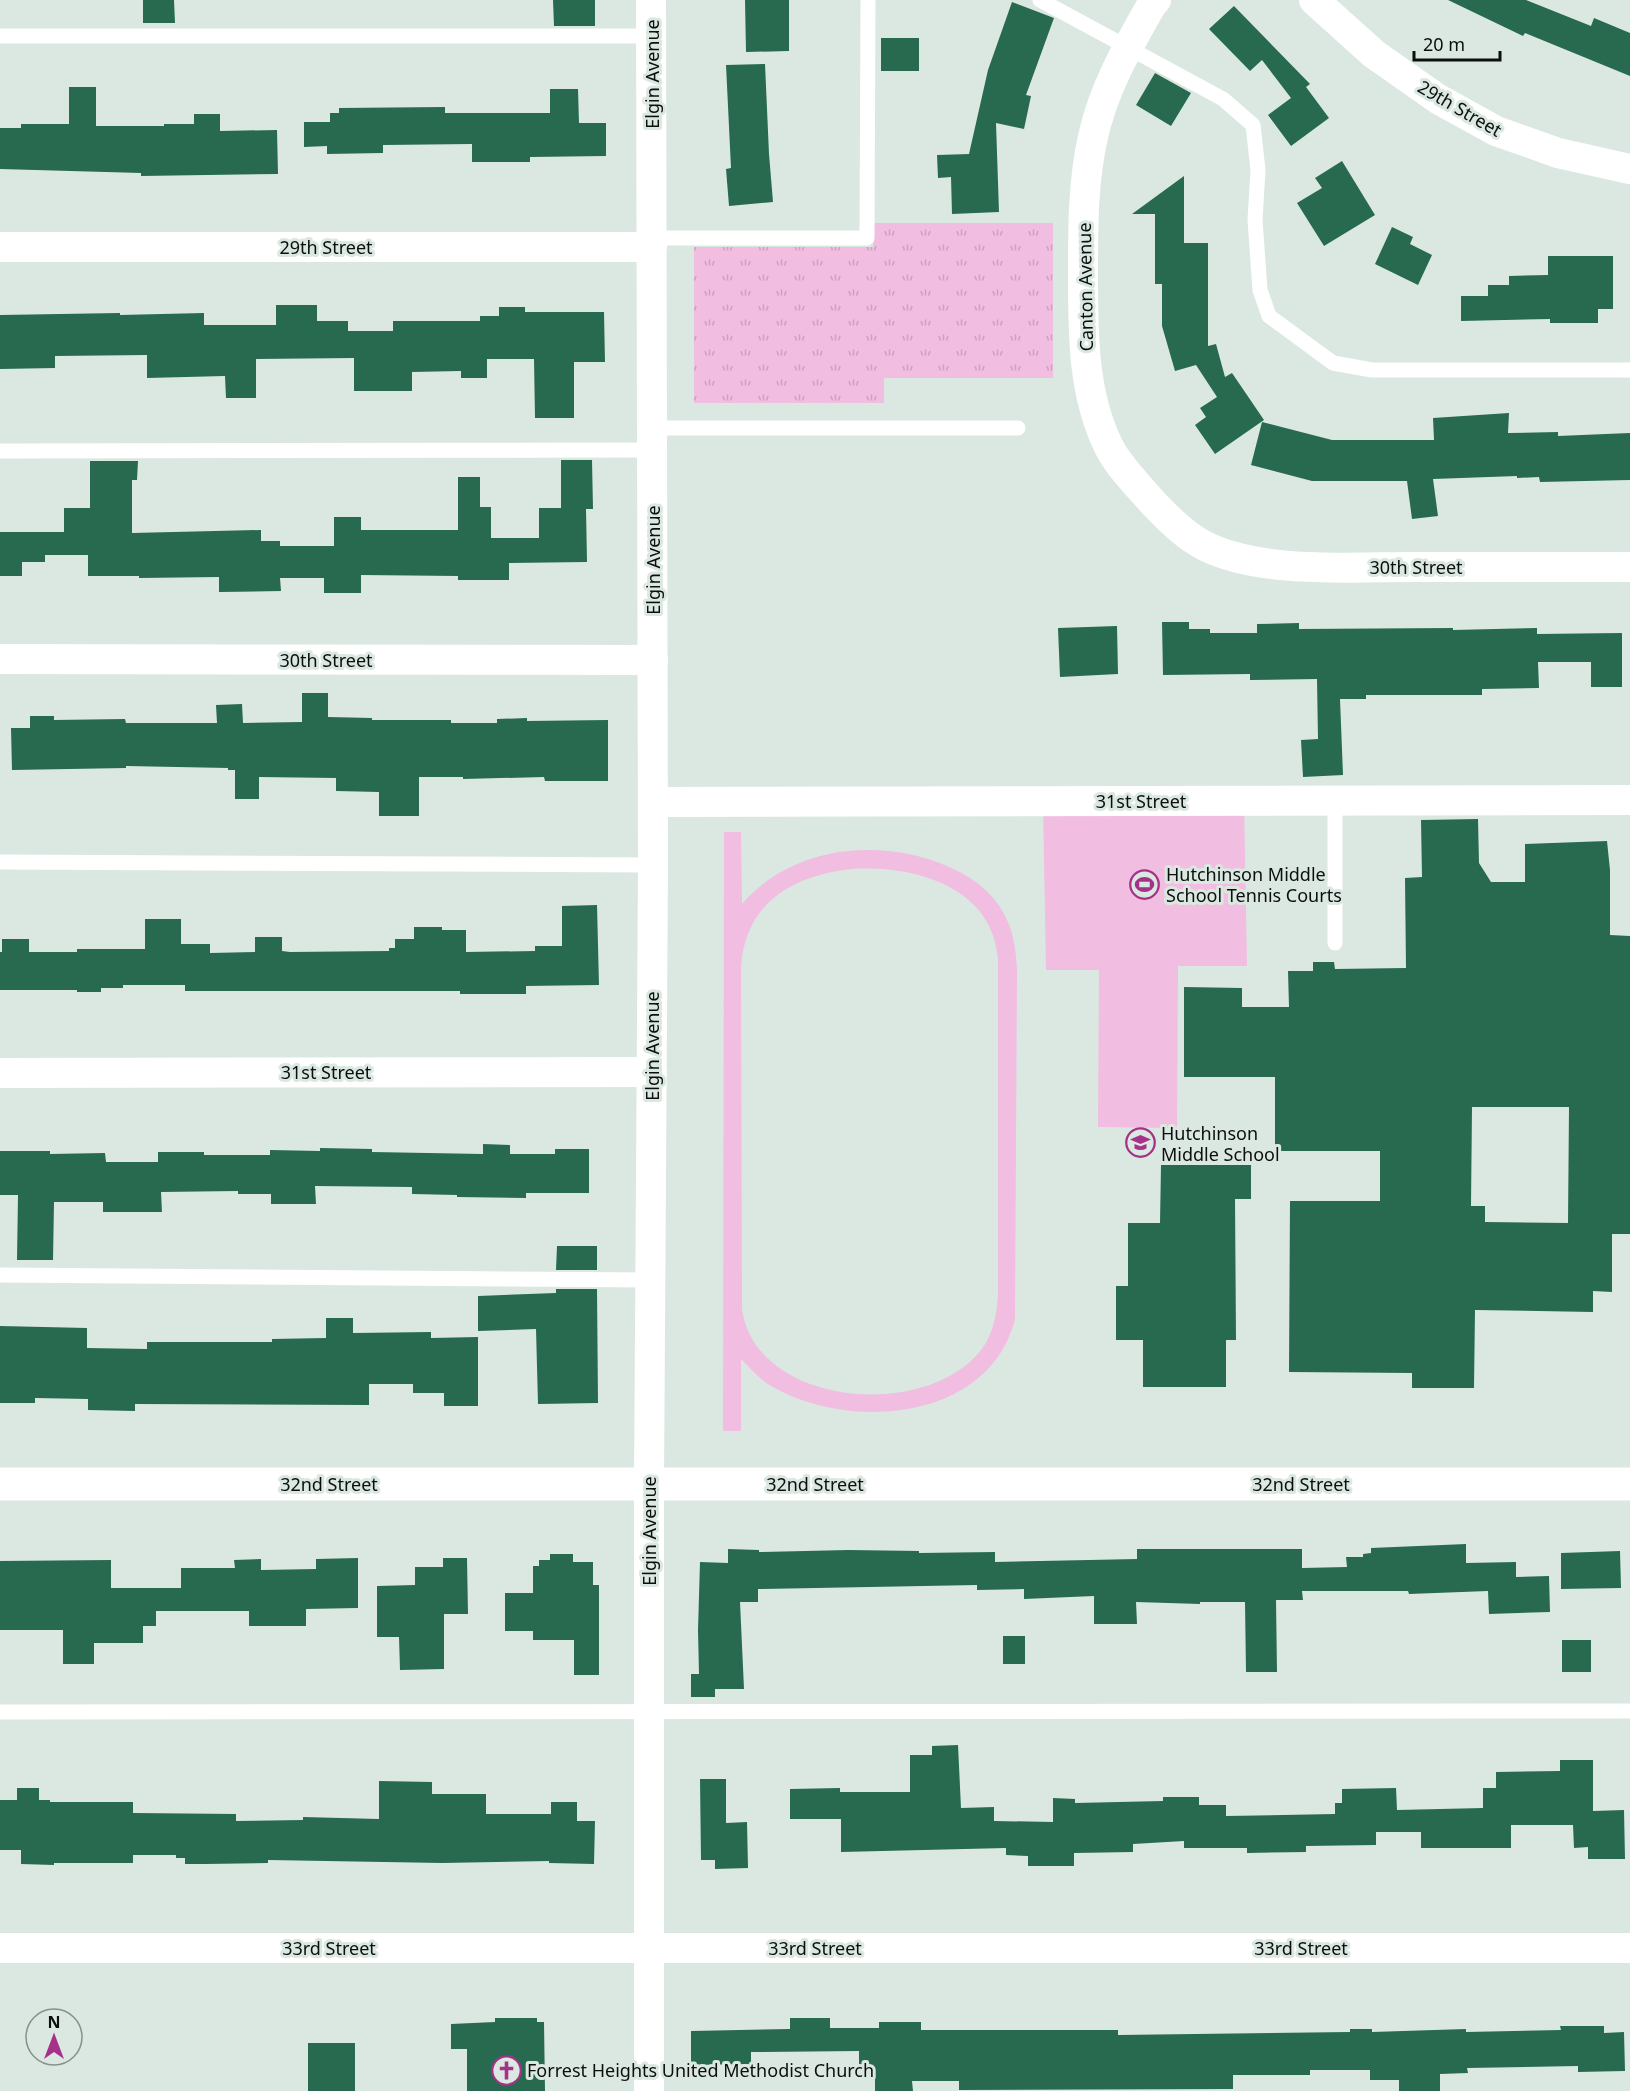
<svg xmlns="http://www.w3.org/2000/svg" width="1630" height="2091" font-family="'Noto Sans',sans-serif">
<defs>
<pattern id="grass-tufts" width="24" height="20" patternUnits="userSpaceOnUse" patternTransform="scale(1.5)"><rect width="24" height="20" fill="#f1bde0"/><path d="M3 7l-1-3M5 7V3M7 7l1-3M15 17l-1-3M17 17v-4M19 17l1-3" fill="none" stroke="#cda1bf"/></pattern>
</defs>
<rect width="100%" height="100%" fill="#dbe8e1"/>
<!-- grass -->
<polygon fill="url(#grass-tufts)" points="874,223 1053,223 1053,378 884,378 884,403 694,403 694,247 873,247"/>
<!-- pitch -->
<g fill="#f1bde0" fill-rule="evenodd">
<polygon points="1244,801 1247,966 1178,966 1177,1128 1098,1127 1099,970 1046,970 1043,802"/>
<path d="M 724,832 L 741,832 L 742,904 C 792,846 879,837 947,866 C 973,877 996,894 1007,920 C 1014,935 1016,952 1017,969 L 1015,1319 C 989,1423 845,1432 768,1384 C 757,1377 750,1368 741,1359 L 741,1431 L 723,1431 ZM 851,869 C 912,865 992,885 998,959 L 998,1294 C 997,1313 994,1330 984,1346 C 933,1421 756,1409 742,1309 L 741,969 C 744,904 791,876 851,869 Z"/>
</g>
<!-- building -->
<g fill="#276a50" fill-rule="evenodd">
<polygon points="143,0 174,0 175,23 143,23"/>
<polygon points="553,0 595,0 595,26 554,26"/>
<polygon points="745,0 789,0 789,51 746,52"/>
<polygon points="1448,0 1526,0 1591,26 1594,18 1630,33 1630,76 1525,33 1523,36"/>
<polygon points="1012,2 1054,18 1026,95 1031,96 1024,129 996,123 999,212 952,214 951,177 938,178 937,155 969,154 988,70"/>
<polygon points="1234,6 1310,84 1306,87 1329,118 1291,146 1268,115 1291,98 1262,60 1250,71 1209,29"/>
<rect x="881" y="38" width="38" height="33"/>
<polygon points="765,64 769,154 773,202 729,206 726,169 731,168 726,65"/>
<polygon points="1155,73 1191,93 1171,126 1136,105"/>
<polygon points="69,87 96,87 96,126 164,126 164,124 194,124 194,114 220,114 220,131 277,130 278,174 141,176 141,173 0,169 0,128 21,128 21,124 69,124"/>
<polygon points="550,89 578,89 579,123 606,123 606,156 530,157 530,162 472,162 472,144 383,145 383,153 327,154 327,146 304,147 304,122 330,122 330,113 339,113 339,108 445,107 445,113 550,113"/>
<polygon points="1342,161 1375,215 1324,246 1297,203 1322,188 1315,178"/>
<polygon points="1184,176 1184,243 1208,243 1208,346 1216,344 1225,377 1232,373 1264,420 1215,454 1195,425 1206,417 1200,408 1217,397 1196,365 1175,371 1162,326 1162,284 1155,284 1155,214 1132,214"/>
<polygon points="1392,227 1413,237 1410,244 1432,255 1418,285 1375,264"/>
<polygon points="1548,256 1613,256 1613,309 1598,309 1598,323 1550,323 1550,319 1461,321 1461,296 1488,296 1488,285 1509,285 1509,276 1548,275"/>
<polygon points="276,305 317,305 317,321 348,321 348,331 393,331 393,321 480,321 480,316 499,316 499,307 525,307 525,312 604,312 605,362 574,362 574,418 535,418 534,359 487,359 487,378 461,378 461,371 412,372 412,391 354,391 354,358 256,359 256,398 226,398 225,376 147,378 147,355 55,356 55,368 0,369 0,315 120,313 120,315 204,313 204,325 276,325"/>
<polygon points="1509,413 1508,433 1558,432 1558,436 1630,433 1630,480 1540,482 1539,477 1517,478 1517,476 1433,479 1438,516 1412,519 1407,481 1312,481 1251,465 1262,422 1332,440 1434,440 1433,418"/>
<polygon points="561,460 592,460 593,509 586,509 587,562 509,563 509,580 458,580 458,576 361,575 361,593 324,593 324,578 280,578 281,591 219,592 219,577 139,578 139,576 88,576 88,555 45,555 45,562 22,562 22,576 0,576 0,532 64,532 64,508 90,508 90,461 138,461 137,480 132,480 132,533 261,530 261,541 280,541 280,546 334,546 334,517 361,517 361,530 458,530 458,477 480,477 480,507 491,507 491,538 539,538 539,508 561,508"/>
<polygon points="1162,622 1189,622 1189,629 1210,629 1210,633 1257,633 1257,624 1299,623 1299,629 1453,628 1453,630 1537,628 1537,634 1622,633 1622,687 1591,687 1591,662 1538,662 1539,688 1482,689 1482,695 1366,695 1366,699 1340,699 1343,775 1303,777 1301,740 1318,739 1317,679 1250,680 1250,674 1163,675"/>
<polygon points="1117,626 1118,674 1060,677 1058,628"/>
<polygon points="302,693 328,693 328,717 372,718 372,720 451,720 451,723 497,723 497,719 527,718 527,721 608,720 608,781 545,781 544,777 463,779 463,777 419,777 419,816 379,816 379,792 336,791 336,778 259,777 259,799 235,799 235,770 228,770 228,768 126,766 126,768 12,770 11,728 30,728 30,716 54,716 54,720 125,719 126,723 217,723 216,705 242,704 243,723 302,722"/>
<path d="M 1478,819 L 1479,863 L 1491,882 L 1525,882 L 1525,844 L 1607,841 L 1610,870 L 1610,935 L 1630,936 L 1630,1234 L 1612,1234 L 1612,1292 L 1593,1291 L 1593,1312 L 1475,1310 L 1474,1388 L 1412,1388 L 1412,1373 L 1289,1372 L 1290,1201 L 1380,1201 L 1380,1151 L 1275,1151 L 1275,1077 L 1184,1077 L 1184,987 L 1242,988 L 1242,1007 L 1289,1007 L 1288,971 L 1313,971 L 1313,962 L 1334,962 L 1335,969 L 1406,968 L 1405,878 L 1422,877 L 1421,820 ZM 1472,1107 L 1569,1107 L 1568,1223 L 1485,1222 L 1485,1206 L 1471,1206 Z"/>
<polygon points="597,905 599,985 526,986 526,994 460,994 460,991 185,991 185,985 123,985 123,988 101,988 101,992 77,992 77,990 0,990 0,952 2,952 2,939 29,939 29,952 77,952 77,949 145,949 145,919 181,919 181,944 210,944 210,953 255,952 255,937 282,937 282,951 290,952 389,951 389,948 395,948 395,939 414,939 414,927 442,927 442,930 466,930 466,952 535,951 535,946 562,946 562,906"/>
<polygon points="483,1144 510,1145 510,1154 555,1154 555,1149 589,1149 589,1193 526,1193 526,1198 457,1197 457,1195 412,1194 412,1187 315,1186 316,1204 271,1204 271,1194 238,1194 238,1191 161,1192 162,1212 103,1212 103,1202 54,1202 53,1260 17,1260 18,1195 0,1195 0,1151 50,1151 50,1154 105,1153 106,1162 158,1162 158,1152 204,1152 204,1155 270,1155 270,1150 320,1151 320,1148 372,1149 372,1152 483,1154"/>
<polygon points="1161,1165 1251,1165 1251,1199 1235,1199 1236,1340 1226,1340 1226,1387 1143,1387 1143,1340 1116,1340 1116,1286 1128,1286 1128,1223 1160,1223"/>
<polygon points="557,1246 597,1246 597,1270 556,1270"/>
<polygon points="556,1289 597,1289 598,1403 538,1404 536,1329 478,1331 478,1296 556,1293"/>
<polygon points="326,1318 353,1318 353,1333 431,1332 431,1338 478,1337 478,1406 444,1406 444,1393 413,1393 413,1384 369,1384 369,1405 135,1404 135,1411 88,1410 88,1399 35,1398 35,1403 0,1403 0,1326 87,1328 87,1348 147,1349 147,1342 272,1342 272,1339 326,1338"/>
<polygon points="1466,1544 1466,1563 1516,1562 1516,1577 1549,1576 1550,1612 1489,1614 1488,1591 1409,1594 1408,1591 1302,1591 1303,1600 1276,1600 1277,1672 1246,1672 1245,1602 1200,1602 1200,1604 1136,1602 1137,1624 1094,1624 1094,1596 1024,1599 1024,1589 977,1590 977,1585 758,1589 758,1602 740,1602 744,1689 715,1689 715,1697 691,1697 691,1674 699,1674 698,1630 700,1562 728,1563 728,1549 759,1550 759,1552 848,1550 919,1551 919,1553 995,1552 995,1562 1137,1559 1137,1549 1302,1549 1302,1568 1347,1567 1346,1557 1363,1557 1363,1554 1371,1553 1371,1548"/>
<polygon points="1620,1551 1621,1588 1561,1589 1561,1553"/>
<polygon points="550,1554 573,1554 573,1562 593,1562 593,1585 599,1585 599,1675 574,1675 574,1640 533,1640 533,1631 505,1631 505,1593 533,1593 533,1566 539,1566 539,1560 550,1560"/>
<polygon points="358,1558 358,1608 306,1609 306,1626 249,1626 249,1611 156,1611 156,1626 143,1626 143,1643 94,1643 94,1664 63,1664 63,1630 0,1630 0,1561 111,1560 111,1588 181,1588 181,1568 235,1568 234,1560 261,1559 261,1570 316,1569 316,1559"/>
<polygon points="443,1558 467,1558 468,1614 444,1614 444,1669 400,1670 399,1637 377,1637 377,1586 415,1585 415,1567 443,1567"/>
<rect x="1003" y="1636" width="22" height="28"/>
<rect x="1562" y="1640" width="29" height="32"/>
<polygon points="958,1745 961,1808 994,1807 994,1821 1053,1822 1053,1798 1075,1799 1075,1803 1163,1801 1163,1797 1199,1797 1199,1805 1226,1805 1226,1816 1335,1814 1335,1803 1342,1803 1342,1789 1396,1788 1397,1810 1483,1808 1483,1788 1496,1788 1496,1772 1560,1771 1560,1760 1593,1760 1593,1811 1624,1810 1625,1859 1588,1859 1588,1847 1574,1848 1573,1825 1511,1825 1511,1848 1421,1848 1421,1832 1376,1832 1376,1845 1306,1846 1306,1852 1247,1853 1247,1848 1184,1848 1184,1841 1133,1844 1133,1852 1074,1853 1074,1866 1028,1866 1028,1856 1006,1855 1006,1848 841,1852 841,1819 790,1819 790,1789 840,1788 840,1792 910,1792 910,1755 932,1755 932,1746"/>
<polygon points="700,1779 726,1779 726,1823 747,1822 748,1868 715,1869 715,1860 701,1860"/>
<polygon points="379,1781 432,1782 432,1794 486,1794 486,1814 551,1814 551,1802 577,1802 577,1821 595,1821 594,1864 549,1863 549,1861 442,1863 268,1860 268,1863 205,1864 185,1864 185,1858 176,1858 176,1855 133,1855 133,1863 54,1863 54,1865 21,1864 21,1850 0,1850 0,1800 17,1800 17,1788 39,1788 39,1800 50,1800 50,1802 133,1802 133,1813 236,1814 236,1821 303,1820 303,1817 379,1819"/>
<polygon points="495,2018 537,2018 537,2022 544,2022 545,2091 467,2091 467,2049 451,2049 451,2024 495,2022"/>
<polygon points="790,2018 830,2018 830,2028 879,2028 879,2022 921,2022 921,2030 1118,2030 1118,2035 1350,2032 1350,2029 1372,2029 1372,2032 1466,2029 1466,2032 1561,2030 1560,2026 1604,2026 1604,2033 1624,2032 1625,2071 1578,2072 1578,2066 1467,2068 1468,2073 1440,2074 1440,2091 1399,2091 1399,2080 1370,2080 1370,2070 1310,2070 1310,2075 1233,2075 1233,2089 959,2090 959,2081 912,2081 913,2091 875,2091 875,2067 859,2068 859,2051 751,2052 751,2064 691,2065 691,2031 790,2029"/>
<rect x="308" y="2043" width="47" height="48"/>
</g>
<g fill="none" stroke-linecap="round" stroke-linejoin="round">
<!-- lane -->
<g stroke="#fff" stroke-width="15">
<polyline points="1040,0 1223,99 1253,125 1258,170 1255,220 1260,290 1269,316 1333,363 1372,370 1630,370"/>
<polyline points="0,36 652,36"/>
<polyline points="652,238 867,238 868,0"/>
<polyline points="652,428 1018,428"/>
<polyline points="0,451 653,450"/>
<polyline points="1335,800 1335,943"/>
<polyline points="0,862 653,865"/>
<polyline points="0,1275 651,1280"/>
<polyline points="0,1712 1630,1711"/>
</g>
<!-- street -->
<g stroke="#fff" stroke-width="30">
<path d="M 1156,0 L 1151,6 C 1127,48 1103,90 1093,137 C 1083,181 1083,226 1083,270 C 1083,330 1082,393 1109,447 C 1118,465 1134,481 1147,496 C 1163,514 1183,535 1205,546 C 1261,574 1352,567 1414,567 C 1486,567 1558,567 1630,567"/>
<polyline points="1314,0 1374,54 1438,99 1496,131 1558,153 1630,169"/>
<polyline points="0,247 652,247"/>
<polyline points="0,659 653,660"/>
<polyline points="653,802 1630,800"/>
<polyline points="0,1073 652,1072"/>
<polyline points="0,1948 1630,1948"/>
<polyline points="649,2091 649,1484 653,865 651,0"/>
</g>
<!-- secondary -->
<polyline stroke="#fff" stroke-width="33" points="0,1484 1630,1484"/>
</g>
<!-- icons -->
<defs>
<symbol id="stadium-ring" viewBox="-11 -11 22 22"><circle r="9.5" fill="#dbe8e1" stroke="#a63189" stroke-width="1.5"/><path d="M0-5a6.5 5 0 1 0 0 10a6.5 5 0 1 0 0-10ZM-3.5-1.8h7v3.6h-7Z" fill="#a63189"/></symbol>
<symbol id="school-ring" viewBox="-11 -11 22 22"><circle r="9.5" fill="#dbe8e1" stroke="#a63189" stroke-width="1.5"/><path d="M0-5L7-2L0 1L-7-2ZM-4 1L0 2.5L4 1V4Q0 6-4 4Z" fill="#a63189"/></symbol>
<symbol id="church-ring" viewBox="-11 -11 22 22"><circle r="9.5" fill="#dbe8e1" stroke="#a63189" stroke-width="1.5"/><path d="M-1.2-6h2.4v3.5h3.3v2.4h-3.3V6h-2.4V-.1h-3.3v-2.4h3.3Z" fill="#a63189"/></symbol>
</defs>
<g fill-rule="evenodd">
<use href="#stadium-ring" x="1128" y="868" width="33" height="33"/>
<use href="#school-ring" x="1124" y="1126" width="33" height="33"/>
<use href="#church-ring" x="490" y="2054" width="33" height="33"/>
</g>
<g text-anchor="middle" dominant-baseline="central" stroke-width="6" stroke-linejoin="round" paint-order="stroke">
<!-- street labels -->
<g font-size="18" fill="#0b0f0d" stroke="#dbe8e1">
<text transform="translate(652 74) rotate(-90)">Elgin Avenue</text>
<text transform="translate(1460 108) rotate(30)">29th Street</text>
<text x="326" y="247">29th Street</text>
<text transform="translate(1085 287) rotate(-91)">Canton Avenue</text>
<text transform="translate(653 560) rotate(-90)">Elgin Avenue</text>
<text x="1416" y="567">30th Street</text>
<text x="326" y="660">30th Street</text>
<text x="1141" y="801">31st Street</text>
<text transform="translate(652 1046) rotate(-90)">Elgin Avenue</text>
<text x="326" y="1072">31st Street</text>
<text x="329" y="1484">32nd Street</text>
<text x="815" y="1484">32nd Street</text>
<text x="1301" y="1484">32nd Street</text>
<text transform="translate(649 1531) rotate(-90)">Elgin Avenue</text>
<text x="329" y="1948">33rd Street</text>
<text x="815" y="1948">33rd Street</text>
<text x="1301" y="1948">33rd Street</text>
</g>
<!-- poi labels -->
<g font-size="18" fill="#0b0f0d" stroke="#dbe8e1" text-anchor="start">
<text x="1166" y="874">Hutchinson Middle<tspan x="1166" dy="21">School Tennis Courts</tspan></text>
<text x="1161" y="1133">Hutchinson<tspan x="1161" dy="21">Middle School</tspan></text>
<text x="527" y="2070">Forrest Heights United Methodist Church</text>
</g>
</g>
<!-- north arrow -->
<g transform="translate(54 2037)"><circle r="28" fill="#dbe8e1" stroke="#88918c" stroke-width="1.5"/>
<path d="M0-4.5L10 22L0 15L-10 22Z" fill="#a63189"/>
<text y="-9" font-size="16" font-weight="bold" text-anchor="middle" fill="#0b0f0d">N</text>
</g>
<!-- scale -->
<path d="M1414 51v9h86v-9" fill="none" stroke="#0b0f0d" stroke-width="3"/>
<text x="1423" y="51" font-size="18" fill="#0b0f0d" stroke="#dbe8e1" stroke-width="4.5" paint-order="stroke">20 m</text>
</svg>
